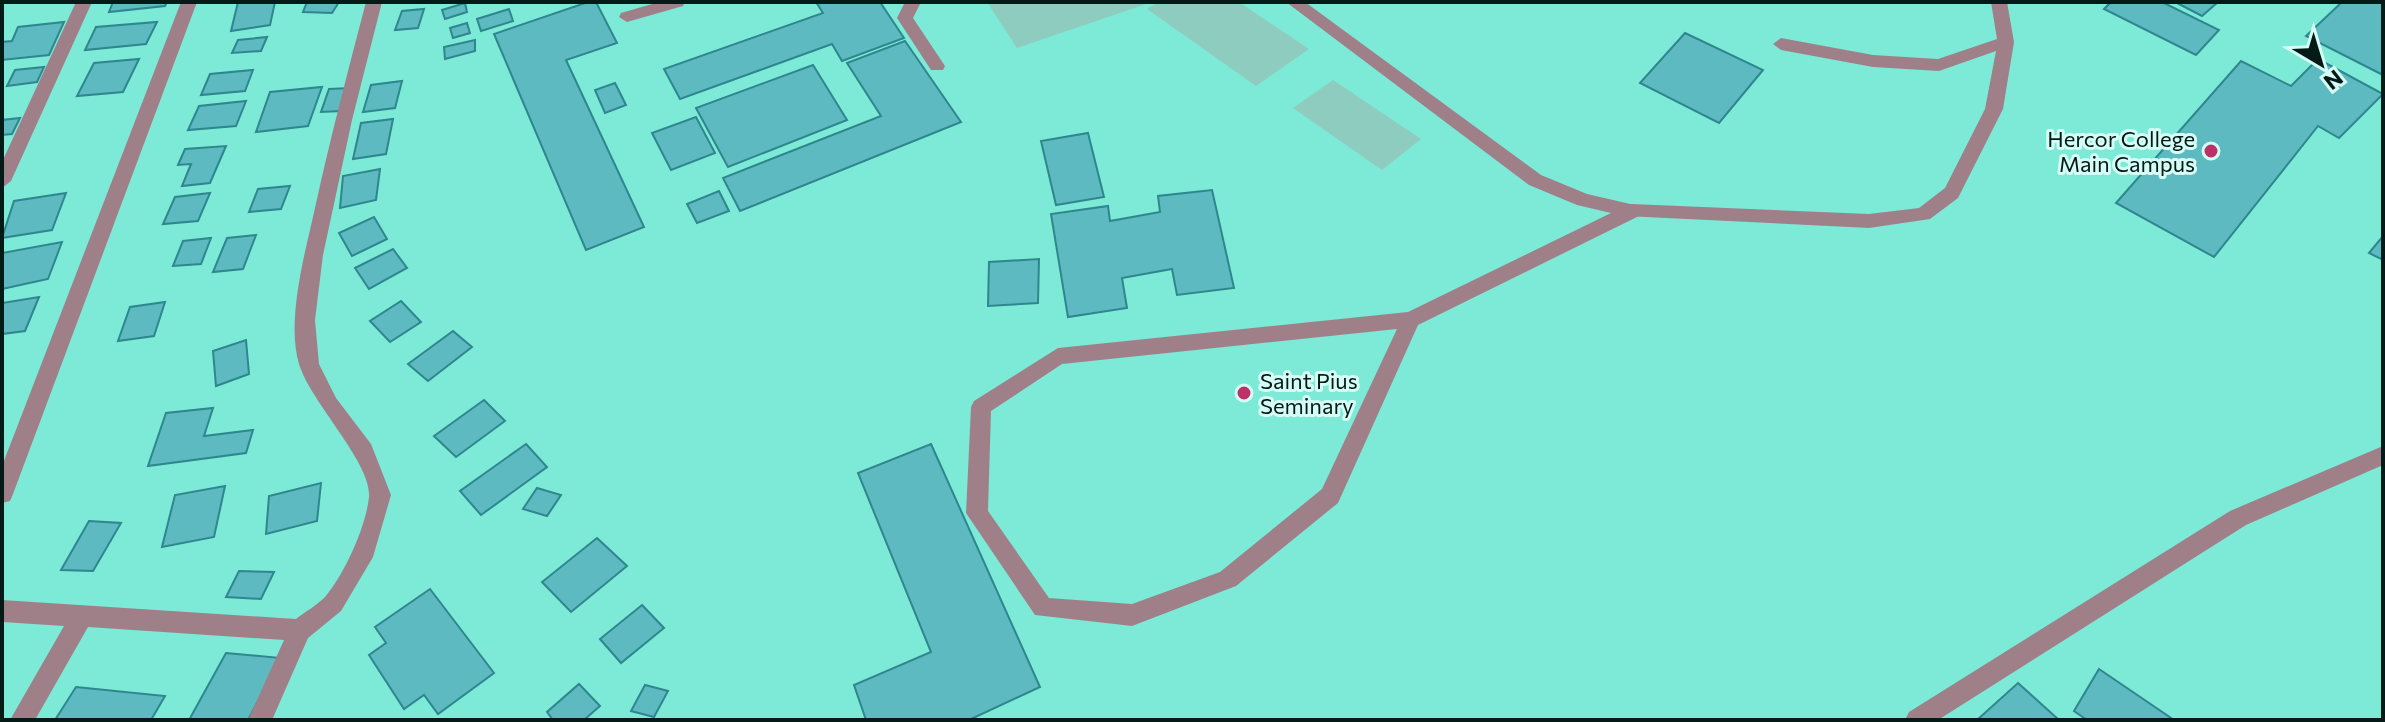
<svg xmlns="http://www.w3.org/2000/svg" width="2385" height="722" font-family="Commissioner,sans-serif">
<rect width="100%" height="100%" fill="#7de9d7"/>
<!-- green -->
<g fill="#8fccc0">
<polygon points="987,2 1152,2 1017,48"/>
<polygon points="1158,2 1239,2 1309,49 1256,86 1147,9"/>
<polygon points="1333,80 1421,139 1382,170 1293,108"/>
</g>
<!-- building -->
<g fill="#5ebac1" stroke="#2e878d" stroke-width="2">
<polygon points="113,2 167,2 165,6 109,12"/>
<polygon points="238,2 275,2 270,25 231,31"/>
<polygon points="307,2 339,2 332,13 303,12"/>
<polygon points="588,2 596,2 617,43 566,60 644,227 586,250 494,34"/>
<polygon points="816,2 880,2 904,38 842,61 832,44 680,99 664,69 823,13"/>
<polygon points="2111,2 2162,2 2219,30 2196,55 2104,9"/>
<polygon points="2175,2 2218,2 2202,16"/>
<polygon points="2342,2 2383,2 2383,75 2306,36"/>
<polygon points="465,3 467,12 445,19 442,10"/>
<polygon points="424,9 418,28 395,30 402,11"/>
<polygon points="509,9 513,21 481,31 477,19"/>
<polygon points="64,22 49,55 2,60 2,42 12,41 18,27"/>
<polygon points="157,22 146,44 85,50 96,27"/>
<polygon points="467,23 470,33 453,38 450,28"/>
<polygon points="1685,33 1763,70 1719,123 1640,83"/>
<polygon points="267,37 261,51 232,53 238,40"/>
<polygon points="475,40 475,51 445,59 444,47"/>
<polygon points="905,41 961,122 740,211 723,178 881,116 847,63"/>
<polygon points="139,59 123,92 77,96 94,63"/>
<polygon points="2318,59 2383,94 2339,138 2318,126 2214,257 2116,203 2241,61 2291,86"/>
<polygon points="813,65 847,120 728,167 696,108"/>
<polygon points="44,67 37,82 7,86 15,70"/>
<polygon points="253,70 245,91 201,95 210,74"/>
<polygon points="402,81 395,108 363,112 371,85"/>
<polygon points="615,83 626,105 605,113 595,90"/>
<polygon points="322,87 308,126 256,132 270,92"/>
<polygon points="350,88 342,111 321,112 329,89"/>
<polygon points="246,101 236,126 188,130 199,106"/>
<polygon points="696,117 715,153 671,170 652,133"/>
<polygon points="20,118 12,134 2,135 2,120"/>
<polygon points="393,119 386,154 353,159 361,123"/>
<polygon points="1088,133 1104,197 1056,205 1041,141"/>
<polygon points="226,146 210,183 182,186 191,164 178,165 185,149"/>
<polygon points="380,169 376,200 340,208 343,176"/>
<polygon points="290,186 281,209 249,212 258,189"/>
<polygon points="1212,190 1234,288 1177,295 1172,269 1122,278 1127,308 1068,317 1051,214 1108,206 1110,221 1160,212 1158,196"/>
<polygon points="719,191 729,211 697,223 687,204"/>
<polygon points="66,193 52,230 2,238 14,201"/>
<polygon points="210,193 198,221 163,224 175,197"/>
<polygon points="374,217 387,239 352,256 339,233"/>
<polygon points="256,235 243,269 213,272 227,238"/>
<polygon points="2383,236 2383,260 2369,253"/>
<polygon points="211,238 201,264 173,266 183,241"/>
<polygon points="62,242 48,279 2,289 2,253"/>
<polygon points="393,249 407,268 369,289 355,268"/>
<polygon points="1039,259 1038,303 988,306 989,262"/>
<polygon points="39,297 25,331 2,334 2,303"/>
<polygon points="401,301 421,322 390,342 370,321"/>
<polygon points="165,302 154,336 118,341 130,307"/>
<polygon points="453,331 472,347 428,381 408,364"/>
<polygon points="246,340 249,374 216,386 213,351"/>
<polygon points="484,400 505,421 456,457 434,436"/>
<polygon points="213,408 204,436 253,430 246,453 148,466 166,413"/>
<polygon points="526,444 547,467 481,515 460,491"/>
<polygon points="931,444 1040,687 969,720 866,720 854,685 931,652 858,473"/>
<polygon points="321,483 317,521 266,534 269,496"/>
<polygon points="225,486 214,537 162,547 175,495"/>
<polygon points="537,488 561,495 547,516 523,509"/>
<polygon points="89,521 121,523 93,571 61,570"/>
<polygon points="597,538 627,566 571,612 542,582"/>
<polygon points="239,571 274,572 261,599 226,597"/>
<polygon points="430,589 494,673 438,714 424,695 404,709 369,655 386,643 375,627"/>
<polygon points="642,605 664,628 621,663 600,639"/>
<polygon points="226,653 281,658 248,720 189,720"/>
<polygon points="2099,669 2174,720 2087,720 2074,711"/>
<polygon points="2018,683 2059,720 1977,720"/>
<polygon points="579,684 600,706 584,720 553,720 547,712"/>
<polygon points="645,685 668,691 654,717 631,711"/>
<polygon points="76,687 165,696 151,720 55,720"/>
</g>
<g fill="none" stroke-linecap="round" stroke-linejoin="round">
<!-- lane -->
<g fill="#a08088" fill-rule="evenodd">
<polygon points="659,2 685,2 683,6 627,22 619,17 621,13"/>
<polygon points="905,2 921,2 913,18 945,66 943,70 931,70 897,18"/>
<path d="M 1286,2 L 1305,2 L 1541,175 L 1587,194 L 1639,206 L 1641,211 L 1639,216 L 1418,325 L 1338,503 L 1236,586 L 1132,626 L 1035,615 L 966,513 L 971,407 L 974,401 L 1058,348 L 1408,312 L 1611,213 L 1577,205 L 1529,185 ZM 1397,329 L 1322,489 L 1220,572 L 1132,604 L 1049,598 L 988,511 L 991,411 L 1062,364 Z"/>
<polygon points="2383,446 2383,465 2246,525 1938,720 1905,720 1909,712 2230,511"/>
</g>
<!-- street -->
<g fill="#a08088" fill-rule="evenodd">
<polygon points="76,2 92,2 11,181 2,188 2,162"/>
<polygon points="181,2 197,2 13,494 10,501 2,503 2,466"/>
<path d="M 366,2 L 382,2 L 352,120 L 323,255 L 315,320 L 319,364 L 336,398 L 371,444 L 391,495 L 373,557 L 341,611 L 308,638 L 272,720 L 248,720 L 284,640 L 88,627 L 35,720 L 10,720 L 64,626 L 2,622 L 2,600 L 296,619 C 305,612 317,605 325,597 C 344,575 366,527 369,497 C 372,463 311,403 299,364 C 286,320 305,253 315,208 C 330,139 348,71 366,2 Z"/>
<polygon points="1991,2 2007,2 2014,42 2003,109 1958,198 1930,219 1869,228 1625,216 1623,211 1625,206 1632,204 1869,214 1919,208 1945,188 1985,109 1996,51 1939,71 1873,67 1781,50 1773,44 1781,38 1873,55 1938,59 1997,39"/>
</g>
</g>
<!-- markers -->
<g fill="#bd3168" stroke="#d6fdf5" stroke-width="3">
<circle cx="2211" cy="151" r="8"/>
<circle cx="1244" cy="393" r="8"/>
</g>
<g text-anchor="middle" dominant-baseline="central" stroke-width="6" stroke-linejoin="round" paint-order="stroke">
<!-- poi labels -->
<g font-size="22" fill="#031a16" stroke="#d6fdf5" text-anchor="end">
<text x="2195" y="138">Hercor College<tspan x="2195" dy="25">Main Campus</tspan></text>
<text x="1260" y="380" text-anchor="start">Saint Pius<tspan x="1260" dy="25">Seminary</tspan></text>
</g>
</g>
<!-- border -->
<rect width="2385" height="722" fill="none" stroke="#031a16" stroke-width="8"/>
<!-- north arrow -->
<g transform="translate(2321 64) rotate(142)" stroke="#d6fdf5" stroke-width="6" paint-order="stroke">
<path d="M0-6L14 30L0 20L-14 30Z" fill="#031a16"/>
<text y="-12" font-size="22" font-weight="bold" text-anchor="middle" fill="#031a16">N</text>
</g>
</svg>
